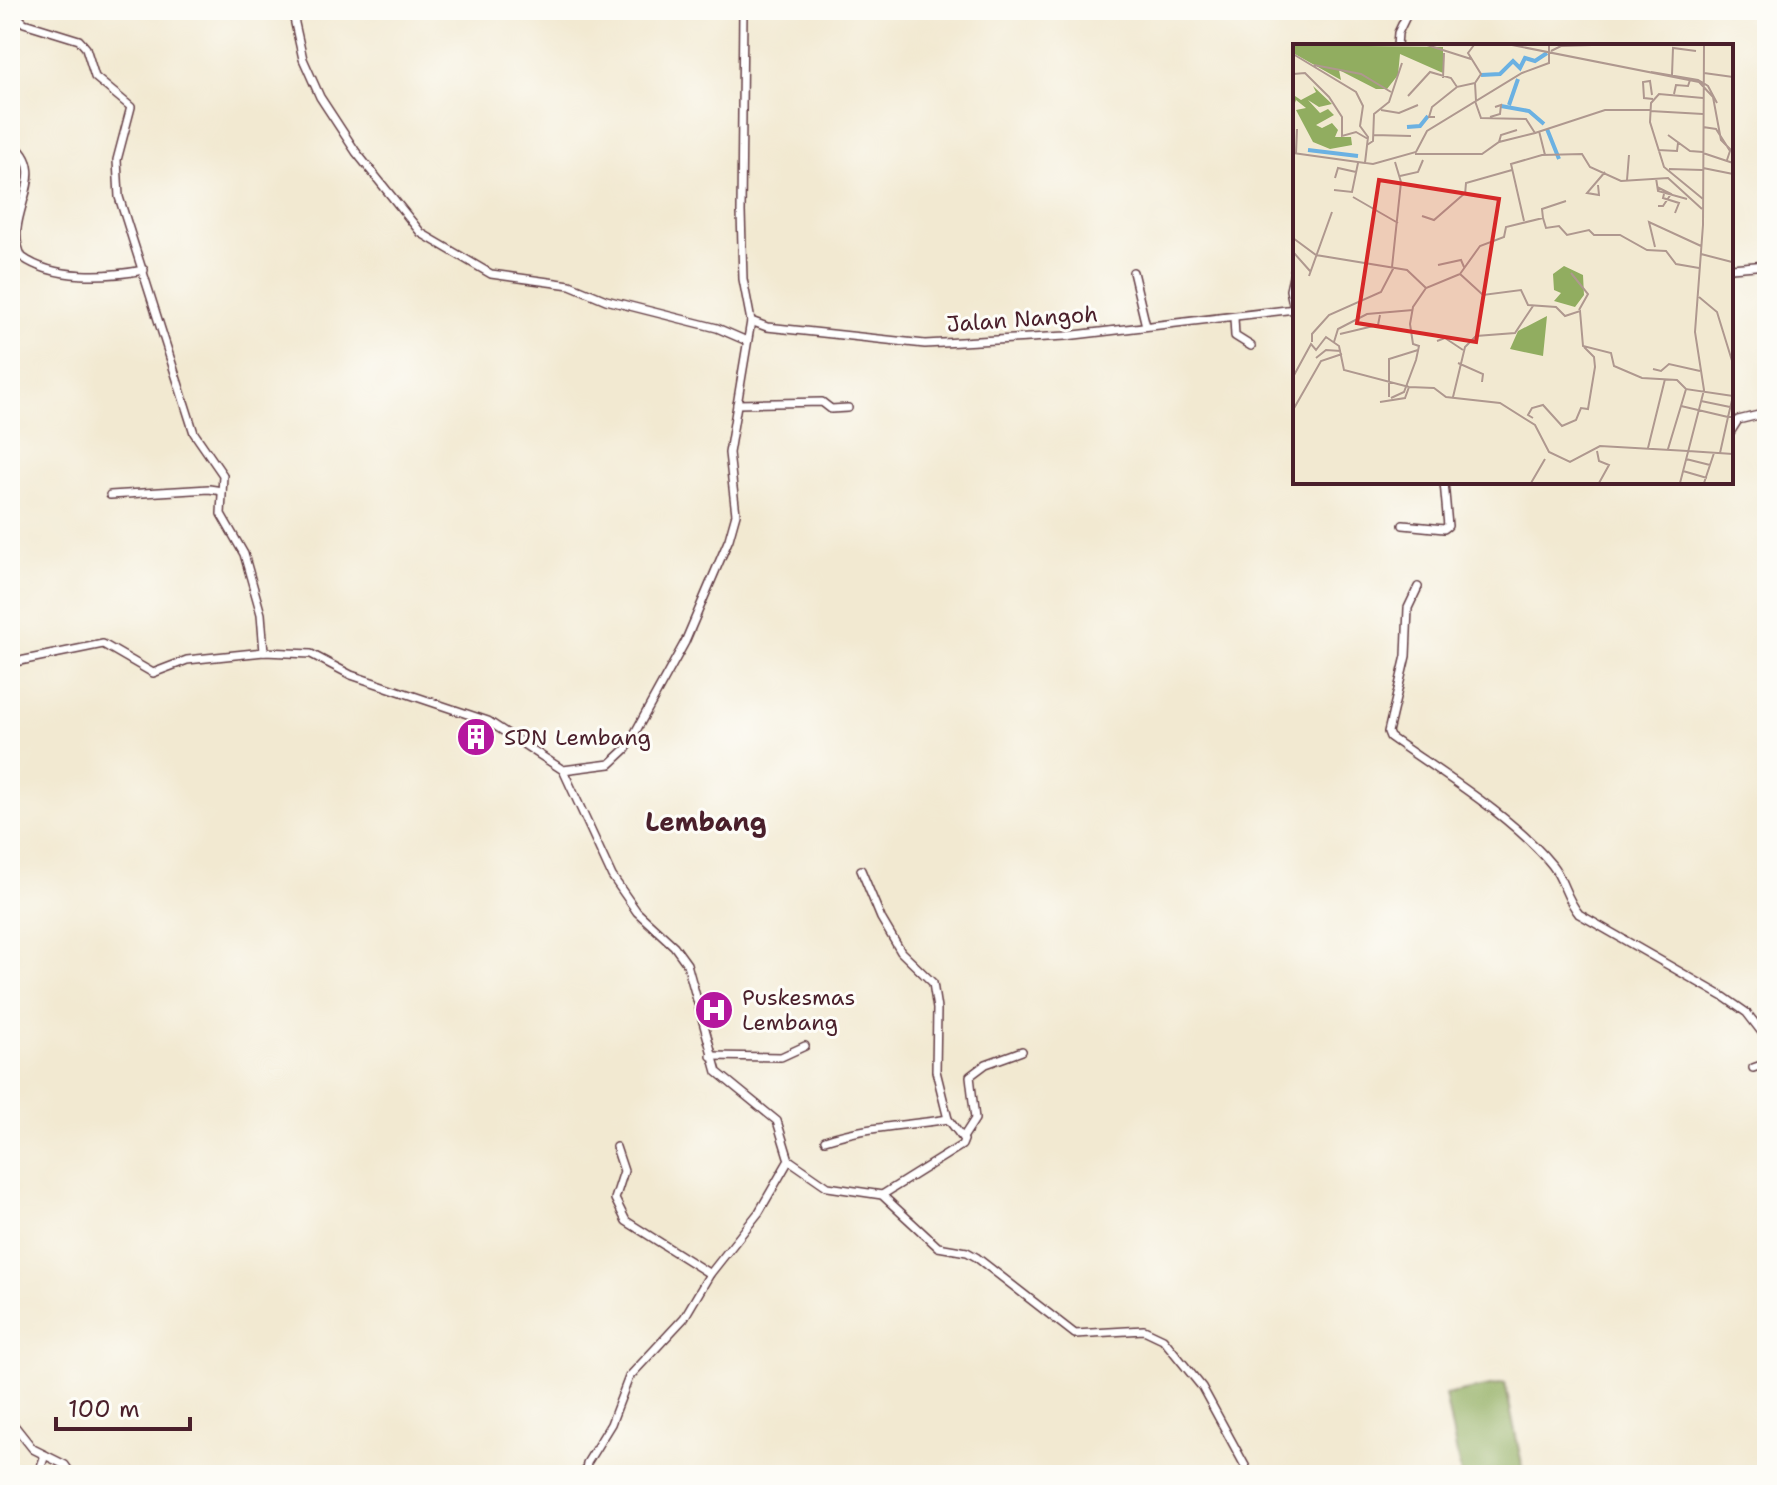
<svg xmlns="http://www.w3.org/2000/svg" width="1777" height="1485" font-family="'Shantell Sans',sans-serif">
<rect width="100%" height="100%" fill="#fdfcf7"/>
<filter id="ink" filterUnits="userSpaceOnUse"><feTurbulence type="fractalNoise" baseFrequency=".0125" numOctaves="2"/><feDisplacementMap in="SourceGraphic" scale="16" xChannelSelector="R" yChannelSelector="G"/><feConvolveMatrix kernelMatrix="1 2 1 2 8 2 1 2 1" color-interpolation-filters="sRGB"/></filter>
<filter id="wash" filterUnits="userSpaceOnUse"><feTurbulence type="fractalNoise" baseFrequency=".006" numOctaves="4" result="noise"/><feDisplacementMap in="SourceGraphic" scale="32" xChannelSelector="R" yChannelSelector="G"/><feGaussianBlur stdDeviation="1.8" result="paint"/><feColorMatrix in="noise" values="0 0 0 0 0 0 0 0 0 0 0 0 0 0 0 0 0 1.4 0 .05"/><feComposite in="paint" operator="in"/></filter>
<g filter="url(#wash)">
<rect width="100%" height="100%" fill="#f2e9d1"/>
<!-- forest -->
<polygon fill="#91ad60" stroke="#6e6646" stroke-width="2" points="1505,1383 1524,1475 1461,1475 1445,1395"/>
</g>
<g filter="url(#ink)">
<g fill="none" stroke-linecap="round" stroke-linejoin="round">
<defs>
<g id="street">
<polyline points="12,10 24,23 79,40 86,48 95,77 131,107 117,160 119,197 194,433 223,475 221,514 244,554 261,614 264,652"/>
<polyline points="292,10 303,59 320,97 356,152 421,233 491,274 570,285 606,300 717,328 747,341"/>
<polyline points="1397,46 1398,33 1409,10"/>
<path d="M 10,142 C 56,173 0,215 22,257 C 54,280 107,277 144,270"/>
<polyline points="1731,268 1767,265"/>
<polyline points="1133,272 1146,326"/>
<polyline points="1294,309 1290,290 1295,268"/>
<polyline points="1234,318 1235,336 1251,346"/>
<polyline points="751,321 767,327 925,344 1066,336 1295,309"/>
<polyline points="737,404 822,402 831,409 848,408"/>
<polyline points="1731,431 1738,420 1767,413"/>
<polyline points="110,495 209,489 222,491"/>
<polyline points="1403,525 1444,529 1448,526 1444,482"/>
<path d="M 1418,587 L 1408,608 L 1406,656 L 1388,732 L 1390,737 C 1442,774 1512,816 1552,865 C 1564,880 1565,897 1579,914 L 1724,997 L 1747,1013 L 1767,1039"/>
<polyline points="10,663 103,644 153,673 187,660 264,652 311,654 351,675 488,721 563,770 612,876 637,912 674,946 687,964 717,1072 777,1121 789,1160 759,1212 710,1274 684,1318 629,1377 611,1424 587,1463 585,1475"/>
<polyline points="563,770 610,764 626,749 685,642 729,539 736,514 729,453 751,321 743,279 741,212 743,10"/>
<polyline points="861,870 881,918 901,952 933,983 937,1009 936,1071 948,1119 964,1140 962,1145 882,1195"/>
<polyline points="711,1056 781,1057 805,1046"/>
<polyline points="1753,1068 1767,1063"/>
<polyline points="964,1136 975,1119 970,1076 986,1064 1022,1051"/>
<path d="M 825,1140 C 868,1126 905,1126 948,1119"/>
<polyline points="616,1147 624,1171 615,1199 626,1221 710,1274"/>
<polyline points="789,1160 828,1187 882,1195 938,1247 967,1252 976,1257 1075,1334 1144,1330 1163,1339 1202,1387 1250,1475"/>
<polyline points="10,1420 33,1449 65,1465 72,1475"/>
<polyline points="38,1475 45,1455"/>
</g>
</defs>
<!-- street casing -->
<use href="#street" stroke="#633d44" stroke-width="10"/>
<!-- street -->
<use href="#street" stroke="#fff" stroke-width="7"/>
</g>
</g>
<!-- icons -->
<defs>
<symbol id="building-disc" viewBox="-11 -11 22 22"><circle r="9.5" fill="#b5179e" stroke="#fdfcf7"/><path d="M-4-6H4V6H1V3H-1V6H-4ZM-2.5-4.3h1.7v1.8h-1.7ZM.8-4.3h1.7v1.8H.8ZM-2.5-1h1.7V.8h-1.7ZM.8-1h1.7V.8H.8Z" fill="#fff"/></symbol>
<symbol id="hospital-disc" viewBox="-11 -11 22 22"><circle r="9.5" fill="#b5179e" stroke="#fdfcf7"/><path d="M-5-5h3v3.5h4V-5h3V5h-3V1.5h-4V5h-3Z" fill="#fff"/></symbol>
</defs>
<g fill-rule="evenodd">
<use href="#building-disc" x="454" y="715" width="44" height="44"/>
<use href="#hospital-disc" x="692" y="988" width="44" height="44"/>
</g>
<g text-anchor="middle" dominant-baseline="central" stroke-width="6" stroke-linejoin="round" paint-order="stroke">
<!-- street labels -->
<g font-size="22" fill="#4a1f2b" stroke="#fdfcf7">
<text transform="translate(1022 319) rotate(-4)">Jalan Nangoh</text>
</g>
<!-- poi labels -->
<g font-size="22" fill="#4a1f2b" stroke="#fdfcf7" text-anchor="start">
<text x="504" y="737">SDN Lembang</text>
<text x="742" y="997">Puskesmas<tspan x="742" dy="25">Lembang</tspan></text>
</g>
<!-- quarter labels -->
<g font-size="26" font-weight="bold" fill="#4a1f2b" stroke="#fdfcf7">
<text x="706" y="821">Lembang</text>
</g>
</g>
<!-- overview -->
<g transform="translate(1293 44)">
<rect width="440" height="440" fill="#f2e9d1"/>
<path d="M 0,1 L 150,3 L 150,29 L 107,10 L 105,31 L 94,45 L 83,45 L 46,26 L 48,36 L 0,9 ZM 0,36 L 2,52 L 8,56 L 23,48 L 20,42 L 39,60 L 26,63 L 15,56 L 27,69 L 35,65 L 41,71 L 23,81 L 29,84 L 39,79 L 45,86 L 42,93 L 58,93 L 59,101 L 37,105 L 20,98 L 3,66 L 13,64 L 3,56 L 0,64 ZM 271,222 L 290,231 L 291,251 L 282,263 L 261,257 L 268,249 L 261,246 L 260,230 ZM 254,272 L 250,312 L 217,305 L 225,287 Z" fill="#91ad60"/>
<path fill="none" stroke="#6bb1e2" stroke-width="4" d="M 188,31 L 207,30 L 220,17 L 227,24 L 232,14 L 242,17 L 254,9M 216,61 L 225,35M 208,62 L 236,67 L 251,80M 114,83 L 127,82 L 135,72M 254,85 L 266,115M 15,106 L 65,112"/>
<path fill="none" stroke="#af988f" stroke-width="2" d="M 134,1 L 178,15M 181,1 L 175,9 L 188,30 L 182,39 L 183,57M 219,1 L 406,38 L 420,53 L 428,96 L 440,108M 258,7 L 268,2 L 299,1M 0,10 L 63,48 L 70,62 L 67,82 L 75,93 L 72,119 L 80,120 L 123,108 L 134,87 L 229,29 L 256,19 L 256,1M 21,21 L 68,30 L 98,48M 358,28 L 405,36 L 415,42 L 424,59M 411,29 L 440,33M 0,30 L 12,29 L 36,53 L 49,73 L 49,92 L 63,88 L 75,95M 379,31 L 380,4 L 403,7M 150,34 L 151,9M 381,50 L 383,41 L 395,42 L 397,36M 359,51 L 357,37 L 350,38 L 351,54 L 360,55M 115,52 L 137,28 L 158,34 L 164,43 L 182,39M 88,66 L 106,69 L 125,61M 357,67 L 410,70M 142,73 L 136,73 L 139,63 L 164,43M 197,73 L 207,70 L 208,61 L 202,63M 410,83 L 423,85 L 437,107 L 434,116M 246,87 L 252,111M 242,89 L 312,66 L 357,66M 81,91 L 118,92M 375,91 L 397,107 L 410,108M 206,98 L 208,91 L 224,86M 74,101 L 80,97 L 81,70 L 96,58 L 109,19M 365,106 L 384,107 L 385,99M 0,109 L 72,119M 410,109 L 440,119M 3,110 L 4,85M 122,110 L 189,110 L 206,98 L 242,89 L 233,75 L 188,74 L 182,57M 410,124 L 440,130M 376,125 L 410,126M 107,132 L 125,128 L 130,116M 42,134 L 45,124 L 63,128M 363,134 L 365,147 L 394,155M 334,136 L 336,111M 305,141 L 306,151 L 294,149 L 312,128M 364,143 L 378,150 L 370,162 L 365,162M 41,146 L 59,148 L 65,119M 371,150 L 370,154 L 386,159 L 382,169M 172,151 L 173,139 L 219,126M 60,153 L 105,179M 410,155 L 371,123 L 357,78 L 358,59 L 366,50 L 410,54M 129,172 L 141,176 L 172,149M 250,174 L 249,165 L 273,157M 231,177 L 218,120 L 249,111 L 289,110 L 297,123 L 328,137 L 375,134 L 409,165M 0,194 L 23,211 L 114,226 L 133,244M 362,203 L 356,178 L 408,202M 1,209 L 17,227M 408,210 L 439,218M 145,221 L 168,216 L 171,223M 99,223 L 108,138 L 102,118M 278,229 L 295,250 L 286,266M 167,230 L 187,202 L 211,193 L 213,183 L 250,174 L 253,184 L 266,182 L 274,191 L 296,186 L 301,191 L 327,191 L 354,206 L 373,207 L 383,220 L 406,224M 16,232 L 39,168M 406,253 L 424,268 L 440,320M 47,290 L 85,281 L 87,271M 144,297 L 152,294 L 170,306M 19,298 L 19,290 L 36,271 L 88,248 L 101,223M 41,298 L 45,285 L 74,270 L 120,266M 23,314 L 33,306 L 48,307M 165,319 L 190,330 L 189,338M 360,325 L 368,327 L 376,320 L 407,327M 0,333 L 18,300 L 23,306 L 33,293 L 46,302 L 51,326 L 116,343 L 141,344 L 153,353 L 207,359 L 242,381 L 256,408 L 277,418 L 307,402 L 395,407M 440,352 L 393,345 L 388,362 L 435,373 L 440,352M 96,353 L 96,315 L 125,306M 160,353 L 172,303 L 183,292 L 222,289 L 240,262M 98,354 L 111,348 L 123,316 L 126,302 L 120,300 L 117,280 L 120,263 L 133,244 L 167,230 L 190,251 L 228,246 L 235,261 L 263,263 L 272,272 L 287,267 L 290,302 L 318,309 L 321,322 L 349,334 L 384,336 L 393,345M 408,357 L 437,363M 87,358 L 112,354 L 116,343M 0,366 L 28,317 L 49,310M 240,374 L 235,371 L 239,364 L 250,361 L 269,382 L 283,376 L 288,364 L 295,365 L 302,323 L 301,313 L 291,303M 355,404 L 372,335M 375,405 L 388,362M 304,407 L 306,417 L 316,421 L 306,439M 395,407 L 440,410M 427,409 L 435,373 L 440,373M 393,415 L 417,421M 390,427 L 414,434M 238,439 L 252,415M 387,439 L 411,346 L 402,288 L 410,181 L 411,1M 411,439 L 421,409"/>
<path fill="#d62828" fill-opacity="0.15" stroke="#d62828" stroke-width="4" d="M 86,136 L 206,155 L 183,298 L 64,279 Z"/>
<rect width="440" height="440" fill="none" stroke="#4a1f2b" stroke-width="4"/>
</g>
<!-- margin -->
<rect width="1777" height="1485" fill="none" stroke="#fdfcf7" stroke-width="40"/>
<!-- scale -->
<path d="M56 1417v12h134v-12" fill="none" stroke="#4a1f2b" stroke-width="4"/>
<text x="68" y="1417" font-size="24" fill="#4a1f2b" stroke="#fdfcf7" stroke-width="6" paint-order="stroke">100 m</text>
</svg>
